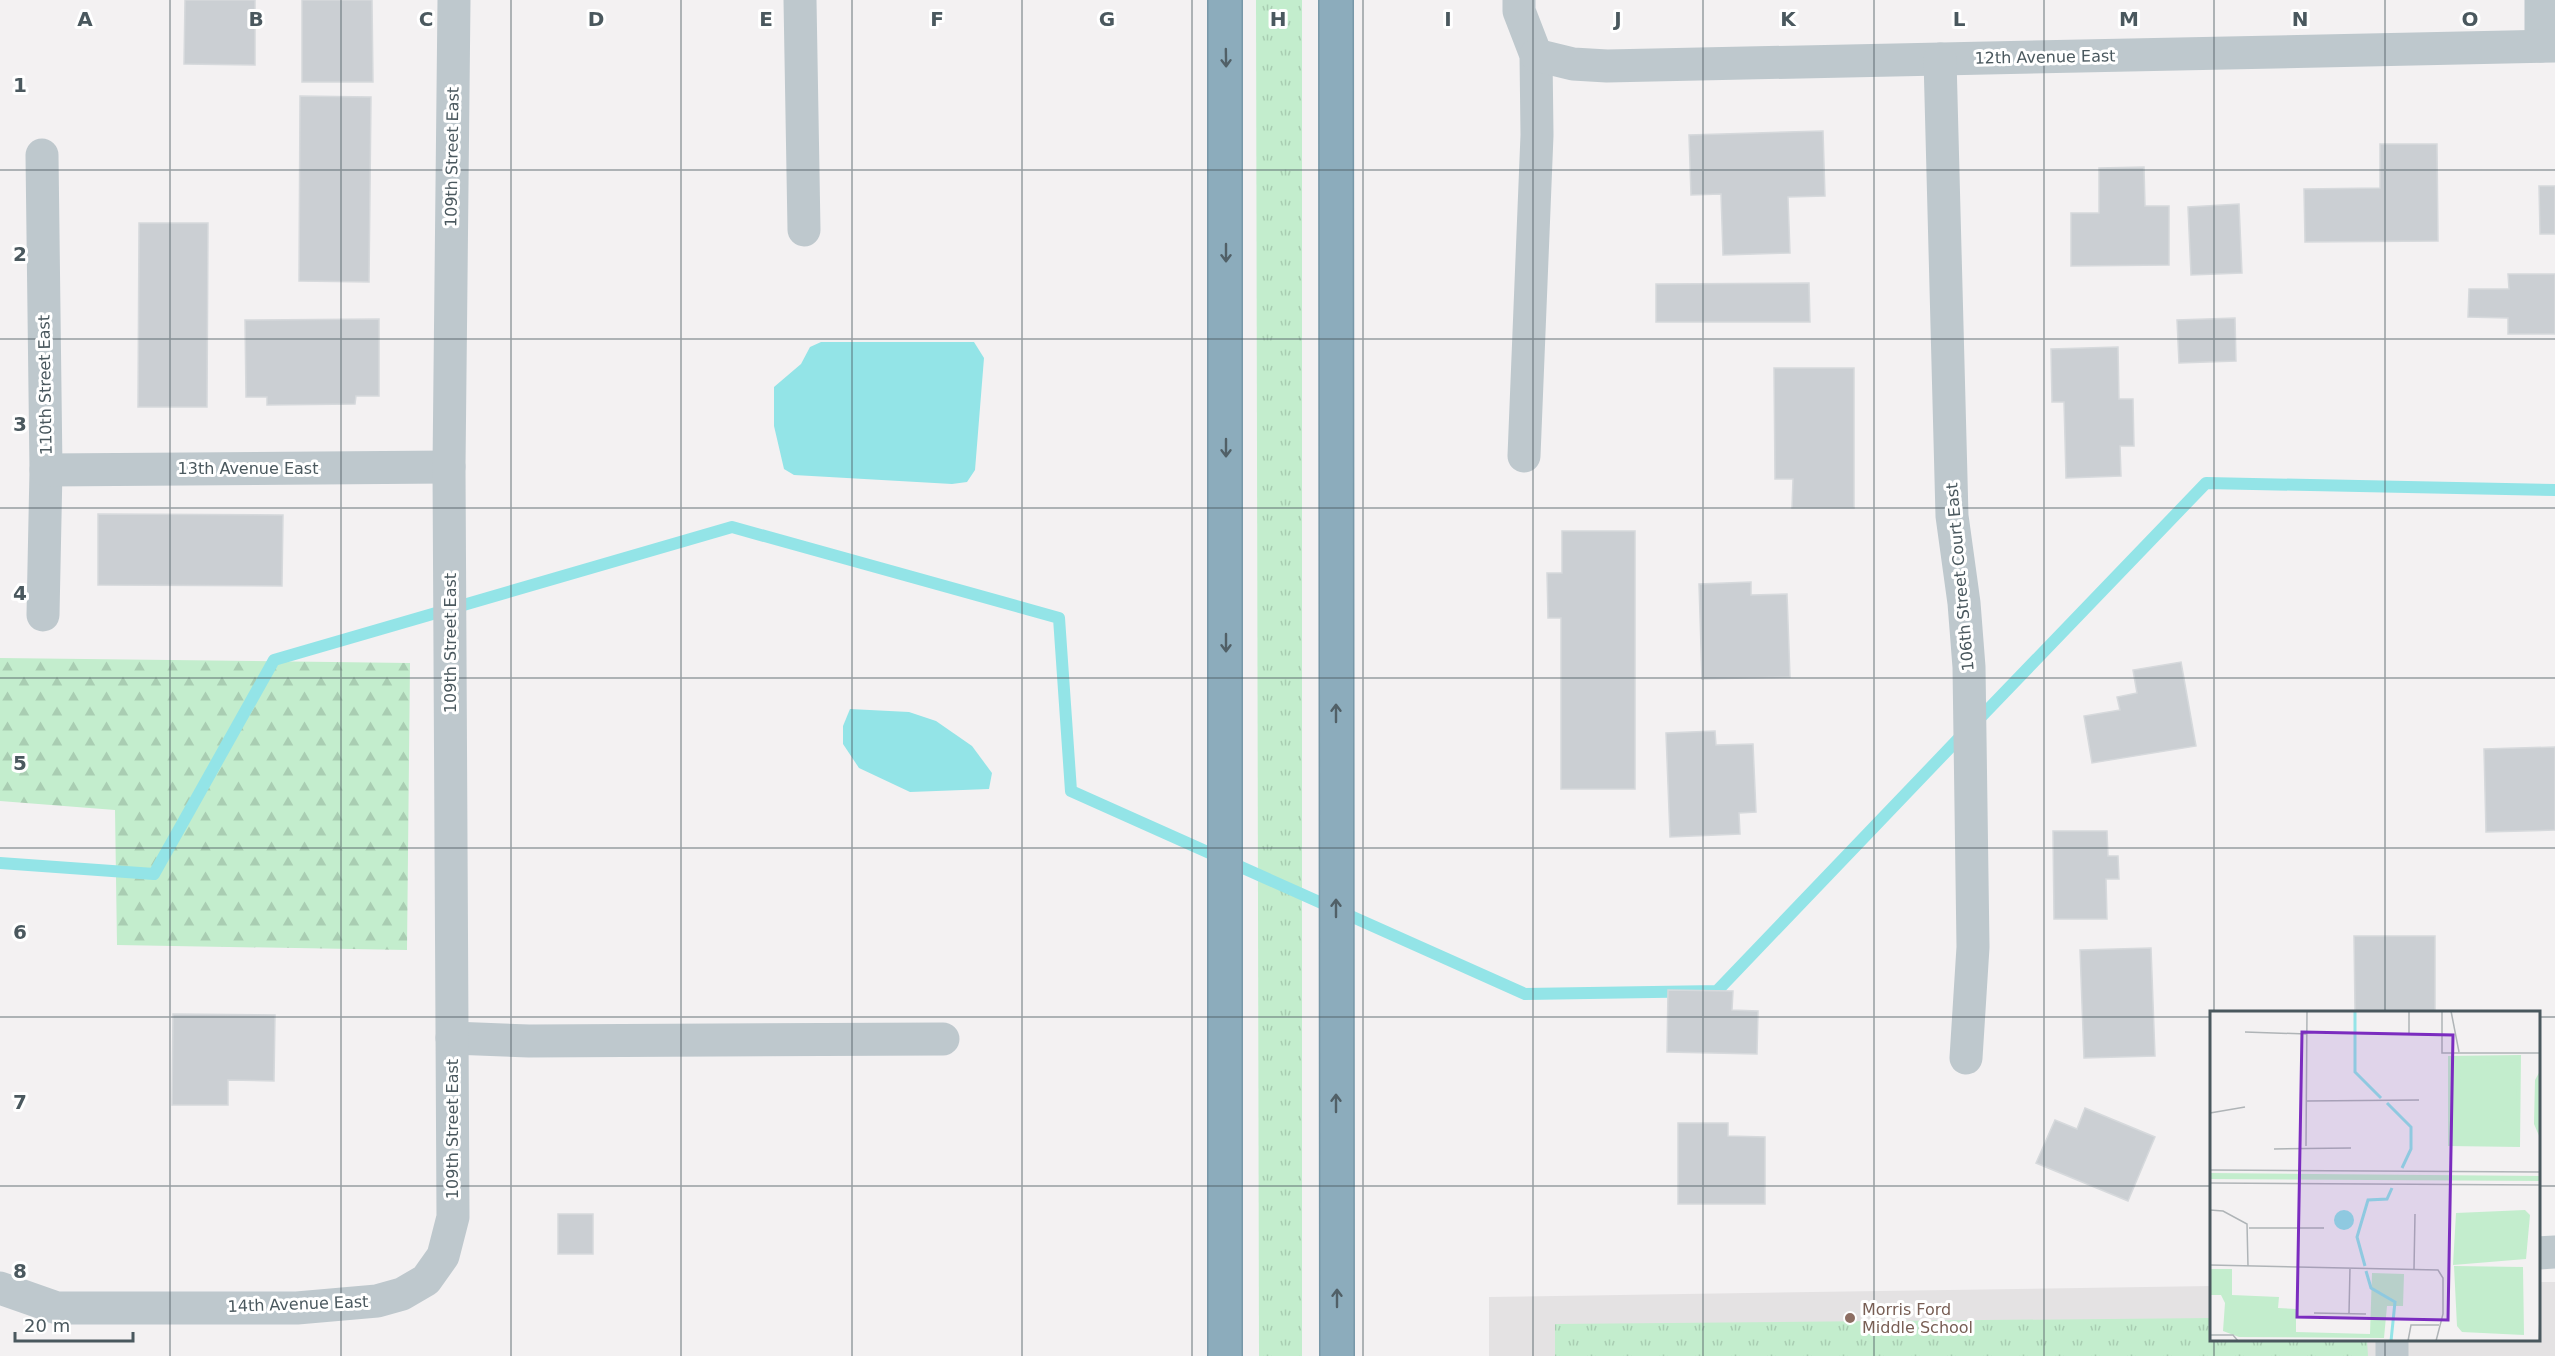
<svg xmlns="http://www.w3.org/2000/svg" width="2555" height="1356" font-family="'DejaVu Sans',sans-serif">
<defs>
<pattern id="grass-tufts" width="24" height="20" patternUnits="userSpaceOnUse" patternTransform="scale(1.5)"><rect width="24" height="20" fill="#c3edcd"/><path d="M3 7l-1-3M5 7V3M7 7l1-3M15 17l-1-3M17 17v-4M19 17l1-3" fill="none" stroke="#a9cdb2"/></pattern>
<pattern id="forest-firs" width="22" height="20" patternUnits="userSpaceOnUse" patternTransform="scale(1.5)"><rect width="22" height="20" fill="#c3edcd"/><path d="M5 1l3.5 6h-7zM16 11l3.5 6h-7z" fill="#a9cdb2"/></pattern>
</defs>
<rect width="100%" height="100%" fill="#f3f1f2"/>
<!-- education -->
<polygon fill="#e4e2e3" points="2539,1282 2555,1282 2555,1356 1489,1356 1489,1297 2211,1286 2212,1340 2538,1340"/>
<!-- grass -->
<g fill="url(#grass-tufts)">
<polygon points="1256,0 1302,0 1302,1356 1259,1356"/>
<polygon points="2211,1318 2212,1340 2367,1340 2368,1356 1555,1356 1555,1324"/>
</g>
<!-- forest -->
<polygon fill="url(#forest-firs)" points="0,658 410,663 407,950 117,945 115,810 0,801"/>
<!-- water -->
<g fill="#93e4e7">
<polygon points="821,342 974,342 984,358 975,470 967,482 952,484 794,475 784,469 774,426 774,387 801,364 810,347"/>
<polygon points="850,709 909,712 936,721 972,746 992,773 989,789 910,792 859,768 843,744 843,726"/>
</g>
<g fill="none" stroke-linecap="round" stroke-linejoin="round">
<!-- stream -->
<g stroke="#93e4e7" stroke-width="12">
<polyline points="1977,721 2206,483 2555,490"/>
<polyline points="0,863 154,874 274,660 732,527 1059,618 1071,791 1525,994 1717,991 1964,733"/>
</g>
</g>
<!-- building -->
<g fill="#cbcfd3" stroke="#d6d9dc" stroke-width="1.5">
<polygon points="185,0 255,0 255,65 184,64"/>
<polygon points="302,0 372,0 373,82 302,82"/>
<polygon points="300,96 371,97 369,282 299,281"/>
<polygon points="1823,131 1825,196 1788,197 1790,253 1723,255 1721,194 1691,195 1689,135"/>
<polygon points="2380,144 2437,144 2438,241 2305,242 2304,189 2380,188"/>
<polygon points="2144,167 2145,206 2169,206 2169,265 2071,266 2071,213 2099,213 2099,168"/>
<polygon points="2539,186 2555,186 2555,234 2540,234"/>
<polygon points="2239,204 2242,273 2191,275 2188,207"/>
<polygon points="139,223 208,223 207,407 138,407"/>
<polygon points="2508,274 2555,274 2555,334 2508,334 2508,318 2468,317 2469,289 2509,289"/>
<polygon points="1809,283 1810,322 1656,322 1656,284"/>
<polygon points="2235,318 2236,361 2179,363 2177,320"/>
<polygon points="379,319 379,396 356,396 355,404 267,405 267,397 246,397 245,320"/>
<polygon points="2118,347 2119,399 2133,399 2134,446 2120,446 2121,476 2066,478 2064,402 2052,402 2051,349"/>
<polygon points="1774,368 1854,368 1854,508 1792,508 1793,479 1775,479"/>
<polygon points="98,514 283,515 282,586 98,585"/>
<polygon points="1562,531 1635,531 1635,789 1561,789 1561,618 1548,618 1547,573 1562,573"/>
<polygon points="1751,582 1751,595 1787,594 1790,677 1702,679 1699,584"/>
<polygon points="2181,662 2196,746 2092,763 2084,716 2120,710 2117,697 2137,693 2133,670"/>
<polygon points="1715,731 1716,745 1753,744 1756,812 1739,813 1740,834 1670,837 1666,733"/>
<polygon points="2555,747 2555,830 2486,832 2484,749"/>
<polygon points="2053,831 2107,831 2108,856 2118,856 2119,879 2106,879 2107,919 2054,919"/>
<polygon points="2354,936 2435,936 2435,1012 2355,1012"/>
<polygon points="2151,948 2155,1056 2084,1058 2080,950"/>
<polygon points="1668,990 1733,991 1732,1010 1758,1011 1757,1054 1667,1052"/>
<polygon points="173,1014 275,1015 274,1081 228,1080 228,1105 172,1105"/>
<polygon points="2085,1108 2155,1137 2128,1201 2036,1163 2055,1120 2077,1129"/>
<polygon points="1678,1123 1728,1123 1728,1136 1765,1137 1765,1204 1678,1204"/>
<rect x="558" y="1214" width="35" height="40"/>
</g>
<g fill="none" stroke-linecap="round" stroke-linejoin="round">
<defs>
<g id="highway">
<polyline points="1336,0 1337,1356"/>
<polyline points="1225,1356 1225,0"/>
</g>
</defs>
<!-- highway casing -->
<use href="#highway" stroke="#7797a8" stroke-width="36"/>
<!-- minor -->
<g stroke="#bec8cd" stroke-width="33">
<polyline points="800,0 804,230"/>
<polyline points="1519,0 1519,11 1536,55 1537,135 1524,456"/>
<polyline points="2541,46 2541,0"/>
<polyline points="1536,55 1573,64 1607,66 2555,46"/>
<polyline points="1940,59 1952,516 1964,603 1969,667 1973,947 1966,1058"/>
<polyline points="42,155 46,470 43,615"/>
<polyline points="46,470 449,467"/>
<polyline points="452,1038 529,1041 943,1039"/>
<polyline points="2538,1253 2555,1252"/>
<polyline points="0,1288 57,1308 297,1308 377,1301 402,1294 426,1280 443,1256 453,1217 449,467 454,0"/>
<polyline points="2392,1340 2392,1356"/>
</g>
<!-- highway -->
<use href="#highway" stroke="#8cacbc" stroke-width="33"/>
</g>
<!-- one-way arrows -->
<defs><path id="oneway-shaft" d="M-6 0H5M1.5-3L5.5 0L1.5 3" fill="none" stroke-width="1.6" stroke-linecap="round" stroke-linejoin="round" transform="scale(1.5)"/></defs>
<g stroke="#516067">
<use href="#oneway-shaft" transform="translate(1226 58) rotate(89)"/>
<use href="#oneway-shaft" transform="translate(1226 253) rotate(90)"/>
<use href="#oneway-shaft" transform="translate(1226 448) rotate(90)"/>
<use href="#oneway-shaft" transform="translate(1226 643) rotate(90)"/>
<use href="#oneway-shaft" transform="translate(1336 713) rotate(-90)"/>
<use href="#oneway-shaft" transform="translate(1336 908) rotate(-90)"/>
<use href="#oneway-shaft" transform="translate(1336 1103) rotate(-90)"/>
<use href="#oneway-shaft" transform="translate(1337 1298) rotate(-90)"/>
</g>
<!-- grid -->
<path fill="none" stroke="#4a585e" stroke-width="1.5" stroke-opacity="0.55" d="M 170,0 L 170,1356M 341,0 L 341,1356M 511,0 L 511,1356M 681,0 L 681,1356M 852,0 L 852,1356M 1022,0 L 1022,1356M 1192,0 L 1192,1356M 1363,0 L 1363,1356M 1533,0 L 1533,1356M 1703,0 L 1703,1356M 1874,0 L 1874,1356M 2044,0 L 2044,1356M 2214,0 L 2214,1012M 2385,0 L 2385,1012M 0,170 L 2555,170M 0,339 L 2555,339M 0,508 L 2555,508M 0,678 L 2555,678M 0,848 L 2555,848M 0,1017 L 2212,1017M 2538,1017 L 2555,1017M 0,1186 L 2212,1186M 2538,1186 L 2555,1186M 2214,1340 L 2214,1356M 2385,1340 L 2385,1356"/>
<!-- markers -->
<circle fill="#8d6e63" stroke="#fff" stroke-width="2" cx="1850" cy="1318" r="6"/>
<g text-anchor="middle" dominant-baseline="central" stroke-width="6" stroke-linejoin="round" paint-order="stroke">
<!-- street labels -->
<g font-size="16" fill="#4a585e" stroke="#fff">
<text transform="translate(2045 57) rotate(-1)">12th Avenue East</text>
<text transform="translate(452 157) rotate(-89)">109th Street East</text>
<text transform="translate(45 385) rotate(-91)">110th Street East</text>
<text x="248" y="468">13th Avenue East</text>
<text transform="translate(1960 577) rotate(-95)">106th Street Court East</text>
<text transform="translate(450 643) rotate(-90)">109th Street East</text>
<text transform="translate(452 1129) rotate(-90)">109th Street East</text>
<text transform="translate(298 1304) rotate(-2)">14th Avenue East</text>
</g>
<!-- education labels -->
<g font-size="16" fill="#785e54" stroke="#fff" text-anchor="start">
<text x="1862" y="1309">Morris Ford<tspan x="1862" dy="18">Middle School</tspan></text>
</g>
</g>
<!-- overview -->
<g transform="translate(2210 1011)">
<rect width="330" height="330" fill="#f3f1f2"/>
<path d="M 311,44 L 310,136 L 238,135 L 238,45 ZM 0,162 L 330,165 L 330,170 L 0,168 Z" fill="#c3edcd"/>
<path d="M 0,258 L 22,258 L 22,284 L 69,286 L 68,297 L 86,298 L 86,321 L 160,323 L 162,262 L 194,263 L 193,295 L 177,295 L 174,327 L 29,326 L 13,320 L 15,292 L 11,284 L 0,284 Z" fill="#c3edcd"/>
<path d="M 250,51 L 306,52 L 307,112 L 280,108 L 262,96 L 251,77 ZM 330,60 L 330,127 L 324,113 L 325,69 ZM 315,199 L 320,204 L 316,248 L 243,254 L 246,202 ZM 244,255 L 313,256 L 314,324 L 252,321 L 247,315 Z" fill="#c3edcd"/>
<path d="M124 209a10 10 0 1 1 20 0a10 10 0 1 1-20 0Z" fill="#93e4e7"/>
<path fill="none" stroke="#93e4e7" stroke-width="3" d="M 145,0 L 145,61 L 171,87M 177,92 L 201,116 L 201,138 L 192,157M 155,255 L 147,226 L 158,189 L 177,188 L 182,177M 156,260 L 161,277 L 185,291 L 181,330"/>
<path fill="none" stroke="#afb4b7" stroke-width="1.5" d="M 199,0 L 199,22M 232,0 L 232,42 L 330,42M 241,0 L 249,41M 35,21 L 97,23M 97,90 L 209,89M 0,102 L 35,96M 96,135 L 97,0M 64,138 L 141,137M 0,159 L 330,161M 0,172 L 330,174M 0,199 L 13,200 L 37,213 L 38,255M 39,217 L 114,217M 0,254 L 228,259 L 233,267 L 233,303 L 226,330M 204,258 L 205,203M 104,302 L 156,303M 139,302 L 140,257M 0,324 L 23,324 L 28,330M 198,330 L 201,314 L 229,314M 329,330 L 330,307"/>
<path fill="#7b2cbf" fill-opacity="0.15" stroke="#7b2cbf" stroke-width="3" d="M 92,21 L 243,24 L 238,309 L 87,306 Z"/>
<rect width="330" height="330" fill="none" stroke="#4a585e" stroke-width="3"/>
</g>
<g font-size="20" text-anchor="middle" font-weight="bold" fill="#4a585e" stroke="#fff" stroke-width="6" stroke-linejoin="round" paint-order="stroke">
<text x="85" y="26">A</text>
<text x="256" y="26">B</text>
<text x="426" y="26">C</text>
<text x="596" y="26">D</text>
<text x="766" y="26">E</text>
<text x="937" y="26">F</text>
<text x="1107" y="26">G</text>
<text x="1278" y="26">H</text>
<text x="1448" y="26">I</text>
<text x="1618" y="26">J</text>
<text x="1788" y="26">K</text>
<text x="1959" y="26">L</text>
<text x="2129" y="26">M</text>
<text x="2300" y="26">N</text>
<text x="2470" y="26">O</text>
<text x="20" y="92">1</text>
<text x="20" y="261">2</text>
<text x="20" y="431">3</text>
<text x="20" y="600">4</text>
<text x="20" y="770">5</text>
<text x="20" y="939">6</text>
<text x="20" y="1109">7</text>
<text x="20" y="1278">8</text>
</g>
<!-- scale -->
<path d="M15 1332v9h118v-9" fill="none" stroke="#4a585e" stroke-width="3"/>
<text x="24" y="1332" font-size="18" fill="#4a585e" stroke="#ffffff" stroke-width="4.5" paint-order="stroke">20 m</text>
</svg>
